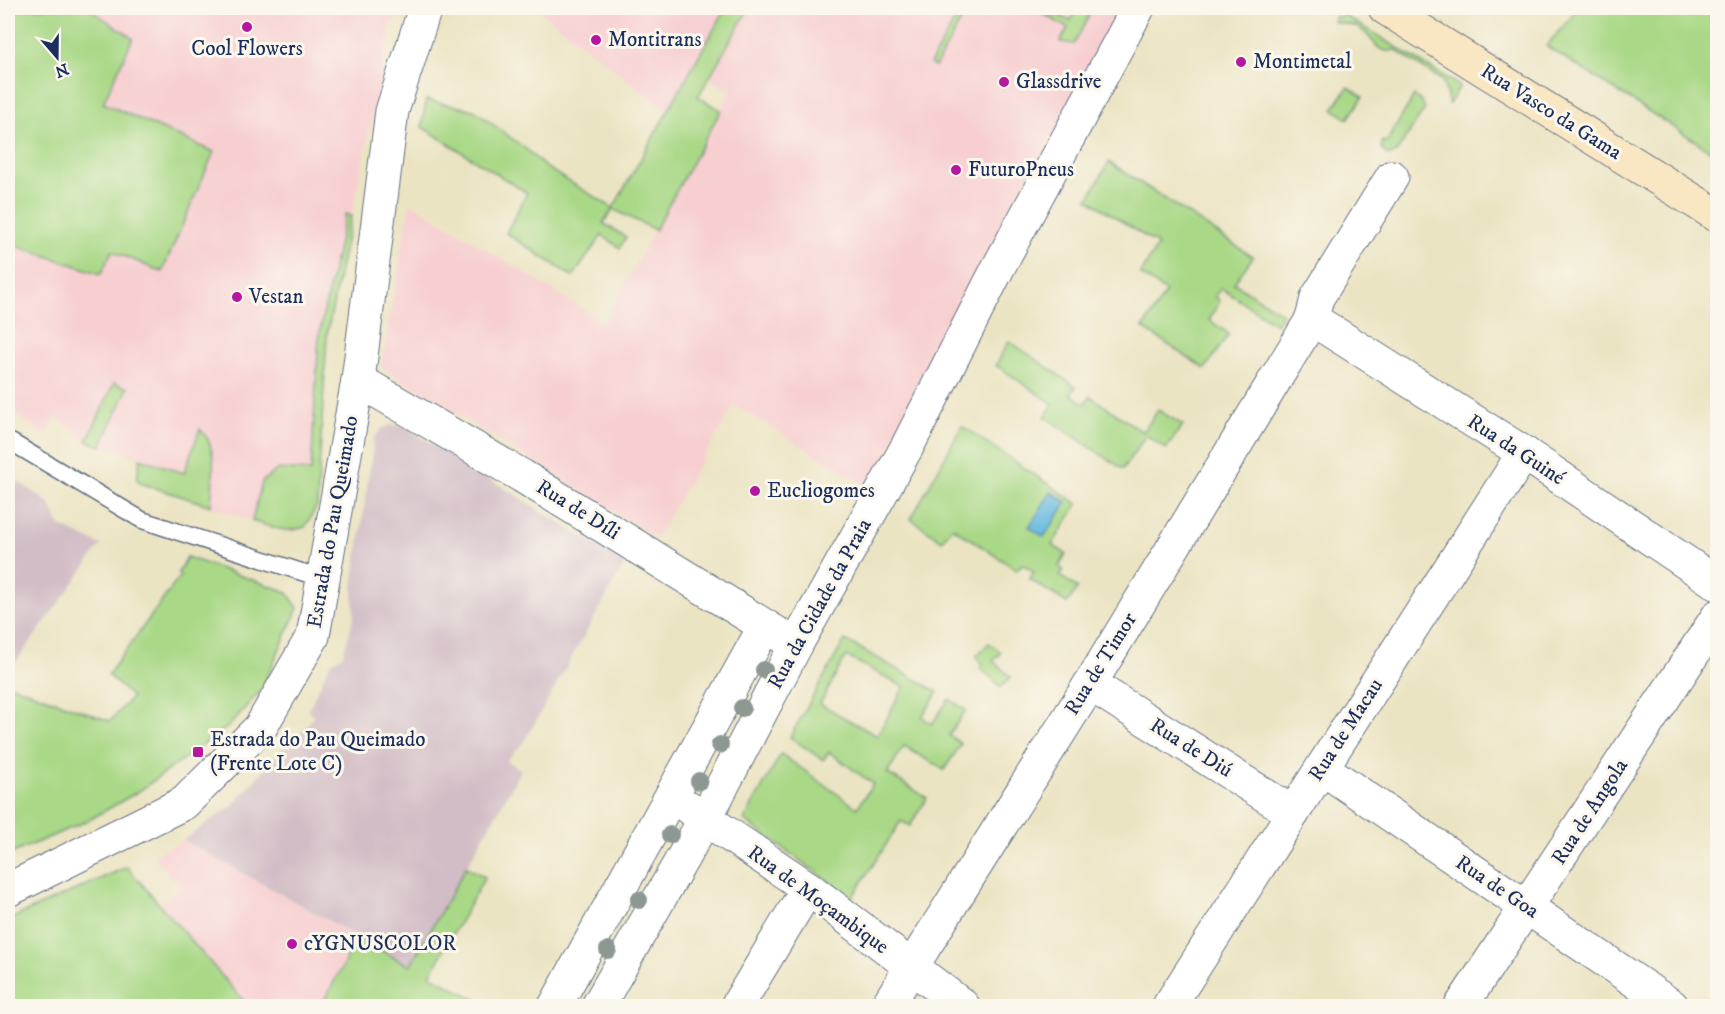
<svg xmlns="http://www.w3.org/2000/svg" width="1725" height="1014" font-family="'IM FELL DW Pica',serif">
<rect width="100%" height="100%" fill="#fbf7ec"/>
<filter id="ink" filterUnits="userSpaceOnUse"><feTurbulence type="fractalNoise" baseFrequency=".0167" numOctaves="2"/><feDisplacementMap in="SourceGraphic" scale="12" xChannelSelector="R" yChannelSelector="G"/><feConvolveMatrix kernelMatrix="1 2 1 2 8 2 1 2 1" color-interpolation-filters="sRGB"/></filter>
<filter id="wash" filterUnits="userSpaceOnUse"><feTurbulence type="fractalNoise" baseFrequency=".008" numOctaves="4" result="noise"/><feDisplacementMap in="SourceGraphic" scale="24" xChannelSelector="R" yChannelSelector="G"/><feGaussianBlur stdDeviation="1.35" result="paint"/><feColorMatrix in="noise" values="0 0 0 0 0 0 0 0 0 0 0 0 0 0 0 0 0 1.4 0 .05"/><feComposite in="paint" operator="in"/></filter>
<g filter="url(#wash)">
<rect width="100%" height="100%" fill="#ebe4c3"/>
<!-- built -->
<g fill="#f7cfd1">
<polygon points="8,8 384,8 398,17 392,24 327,334 317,506 305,527 292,532 280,530 140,483 137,479 140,458 87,441 55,416 46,437 8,407 12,361 8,330"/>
<polygon points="536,8 726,8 669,112"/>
<polygon points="749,8 1119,8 869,487 734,405 656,538 381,367 410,202 604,322 731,90 709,79"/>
<polygon points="183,840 358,938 321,1006 247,1006 159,904 180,887 153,856"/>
</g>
<!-- industrial -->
<g fill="#d2bdc6">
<polygon points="392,425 407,428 625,563 524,742 506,761 521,770 410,966 183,840 233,805 285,746 288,748 315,715 308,711 330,663 343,655 354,616 353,587 374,438 381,429"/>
<polygon points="8,474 50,504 60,526 101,545 8,673"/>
</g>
<!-- green -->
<g fill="#a9d886" stroke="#628472" stroke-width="1.5" fill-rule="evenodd">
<polygon points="8,8 92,8 91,10 133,38 103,103 214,152 162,272 112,251 101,274 8,243"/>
<polygon points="726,8 749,8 698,97 721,110 655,230 613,209 603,223 626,237 620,248 602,235 573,277 506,233 527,193 422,127 426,100 474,110 527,150 545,167 613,208"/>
<polygon points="962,8 968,8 935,67 930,64"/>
<polygon points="1033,8 1045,8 1070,21 1078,8 1085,8 1089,16 1074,44 1060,42 1068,28"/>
<polygon points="1579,8 1717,8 1717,155 1546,46"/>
<path d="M 1342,14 L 1460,86 L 1449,104 L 1443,81 L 1395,50 C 1373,56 1375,35 1357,27 C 1350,24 1341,24 1333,21 L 1336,16 L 1340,18 Z"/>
<polygon points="1348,87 1363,97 1348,119 1333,109"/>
<polygon points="1414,96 1422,102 1425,109 1395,154 1387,155 1381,148 1383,141 1386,143"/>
<polygon points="1109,162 1253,257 1234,283 1283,314 1276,324 1221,288 1215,297 1220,301 1209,320 1229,334 1205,369 1143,328 1166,292 1140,274 1158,245 1088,199"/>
<path d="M 345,214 L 351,216 L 327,334 L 317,506 L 305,527 C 286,534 271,527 252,521 L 262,482 L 278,469 L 311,471 L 319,335 Z"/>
<polygon points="1009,341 1076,387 1071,394 1085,404 1090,396 1143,432 1158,410 1183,425 1166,449 1146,435 1123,469 1045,417 1053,404 996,365"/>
<polygon points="114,383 128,388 101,446 87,441"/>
<polygon points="962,426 1078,504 1052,545 1066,554 1059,566 1064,571 1060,576 1078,588 1067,603 1029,579 1034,572 1022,564 1017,570 952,527 942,541 911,519"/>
<path d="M 200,429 C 220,448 212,481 211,506 L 140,483 L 137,479 L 140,458 L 184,473 Z"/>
<polygon points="187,557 287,592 298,608 261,690 229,726 139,791 89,820 8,855 8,684 110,721 132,697 108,675 181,575 178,573"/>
<path d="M 845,640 L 938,692 L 922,717 L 932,724 L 949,699 L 966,710 L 949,735 L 961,744 L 944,770 L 904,746 L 887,773 L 927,798 L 910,826 L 901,821 L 852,898 L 744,820 L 781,754 L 857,808 L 873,784 L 829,752 L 823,760 L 790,737 ZM 846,656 L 904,687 L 877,736 L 820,704 Z"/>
<polygon points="989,643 1001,652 993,661 1011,677 1001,687 980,668 983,664 976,657"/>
<polygon points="127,867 248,1006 8,1006 8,920"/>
<polygon points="466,867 485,877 430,975 488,1006 321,1006 358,938 410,966"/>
</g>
<!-- water -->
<polygon fill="#64b8e0" stroke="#40749f" stroke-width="1.5" points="1051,492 1067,502 1044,537 1029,527"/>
</g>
<g filter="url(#ink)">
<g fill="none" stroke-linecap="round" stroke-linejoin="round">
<defs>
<polyline id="lane" points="11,442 142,520 323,579"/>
<g id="street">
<polyline points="1312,319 1524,453 1718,584"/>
<polyline points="358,380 522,476 796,645"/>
<polyline points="1090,684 1293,813"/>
<polyline points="1322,768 1672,1006"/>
<polyline points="688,807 808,888 963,1006"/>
<polyline points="8,890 184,803 260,728 313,636 358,380 392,111 425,8"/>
<polyline points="555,1006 765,626"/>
<polyline points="598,1006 705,819 796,645 907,447 998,268 1138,8"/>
<polyline points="737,1006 808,888"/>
<polyline points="887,1006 1090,684 1312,319 1317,298 1392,177"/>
<polyline points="1169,1006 1524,453"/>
<polyline points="1461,1006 1718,616"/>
</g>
<polyline id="secondary" points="1385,8 1718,216"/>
</defs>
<!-- lane casing -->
<use href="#lane" stroke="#646e81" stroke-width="19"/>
<!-- street casing -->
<use href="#street" stroke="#646e81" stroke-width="35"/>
<!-- secondary casing -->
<use href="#secondary" stroke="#646e81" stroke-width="35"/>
<!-- lane -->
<use href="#lane" stroke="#fff" stroke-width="16"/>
<!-- street -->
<use href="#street" stroke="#fff" stroke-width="33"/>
<!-- secondary -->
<use href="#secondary" stroke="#f9e7c3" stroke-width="33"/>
</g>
<!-- trees -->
<g fill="#8c9891">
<circle cx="764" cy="670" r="9"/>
<circle cx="742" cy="708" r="9"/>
<circle cx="720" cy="745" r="9"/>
<circle cx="699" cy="781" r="9"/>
<circle cx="670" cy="835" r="9"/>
<circle cx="639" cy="900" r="9"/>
<circle cx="608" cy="950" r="9"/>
</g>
</g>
<!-- markers -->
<g fill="#b5179e" stroke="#fbf7ec" stroke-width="2">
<circle cx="247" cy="27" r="6"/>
<circle cx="596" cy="40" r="6"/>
<circle cx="1241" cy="62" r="6"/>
<circle cx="1004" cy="82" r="6"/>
<circle cx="956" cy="170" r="6"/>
<circle cx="237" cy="297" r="6"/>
<circle cx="755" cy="491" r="6"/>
<rect x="192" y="746" width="12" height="12" rx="3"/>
<circle cx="292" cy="944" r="6"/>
</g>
<g text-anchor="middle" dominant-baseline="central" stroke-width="6" stroke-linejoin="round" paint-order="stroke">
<!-- poi labels -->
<g font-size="21" fill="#1b2f5e" stroke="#fbf7ec" text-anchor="start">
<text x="608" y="40">Montitrans</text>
<text x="247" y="49" text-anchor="middle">Cool Flowers</text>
<text x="1253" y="62">Montimetal</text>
<text x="1016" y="82">Glassdrive</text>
<text x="968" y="170">FuturoPneus</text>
<text x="249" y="297">Vestan</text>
<text x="767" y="491">Eucliogomes</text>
<text x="210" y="740">Estrada do Pau Queimado<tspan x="210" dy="24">(Frente Lote C)</tspan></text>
<text x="304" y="944">cYGNUSCOLOR</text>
</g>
<!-- street labels -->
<g font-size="21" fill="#1b2f5e" stroke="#fbf7ec">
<text transform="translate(1551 112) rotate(32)">Rua Vasco da Gama</text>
<text transform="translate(1516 450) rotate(33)">Rua da Guiné</text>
<text transform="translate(578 510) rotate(32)">Rua de Díli</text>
<text transform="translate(333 522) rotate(-80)">Estrada do Pau Queimado</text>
<text transform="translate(820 604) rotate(-61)">Rua da Cidade da Praia</text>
<text transform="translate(1101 664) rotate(-58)">Rua de Timor</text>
<text transform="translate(1346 730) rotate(-57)">Rua de Macau</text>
<text transform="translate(1191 748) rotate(32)">Rua de Diú</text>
<text transform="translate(1590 812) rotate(-57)">Rua de Angola</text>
<text transform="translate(1497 887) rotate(34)">Rua de Goa</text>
<text transform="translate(818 900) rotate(36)">Rua de Moçambique</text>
</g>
</g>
<!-- margin -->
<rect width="1725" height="1014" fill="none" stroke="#fbf7ec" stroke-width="30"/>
<!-- north arrow -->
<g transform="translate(57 57) rotate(160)" stroke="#fbf7ec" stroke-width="4.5" paint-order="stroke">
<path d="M0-4.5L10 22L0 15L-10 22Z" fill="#1b2f5e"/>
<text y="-9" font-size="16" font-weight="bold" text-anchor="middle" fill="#1b2f5e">N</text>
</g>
</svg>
